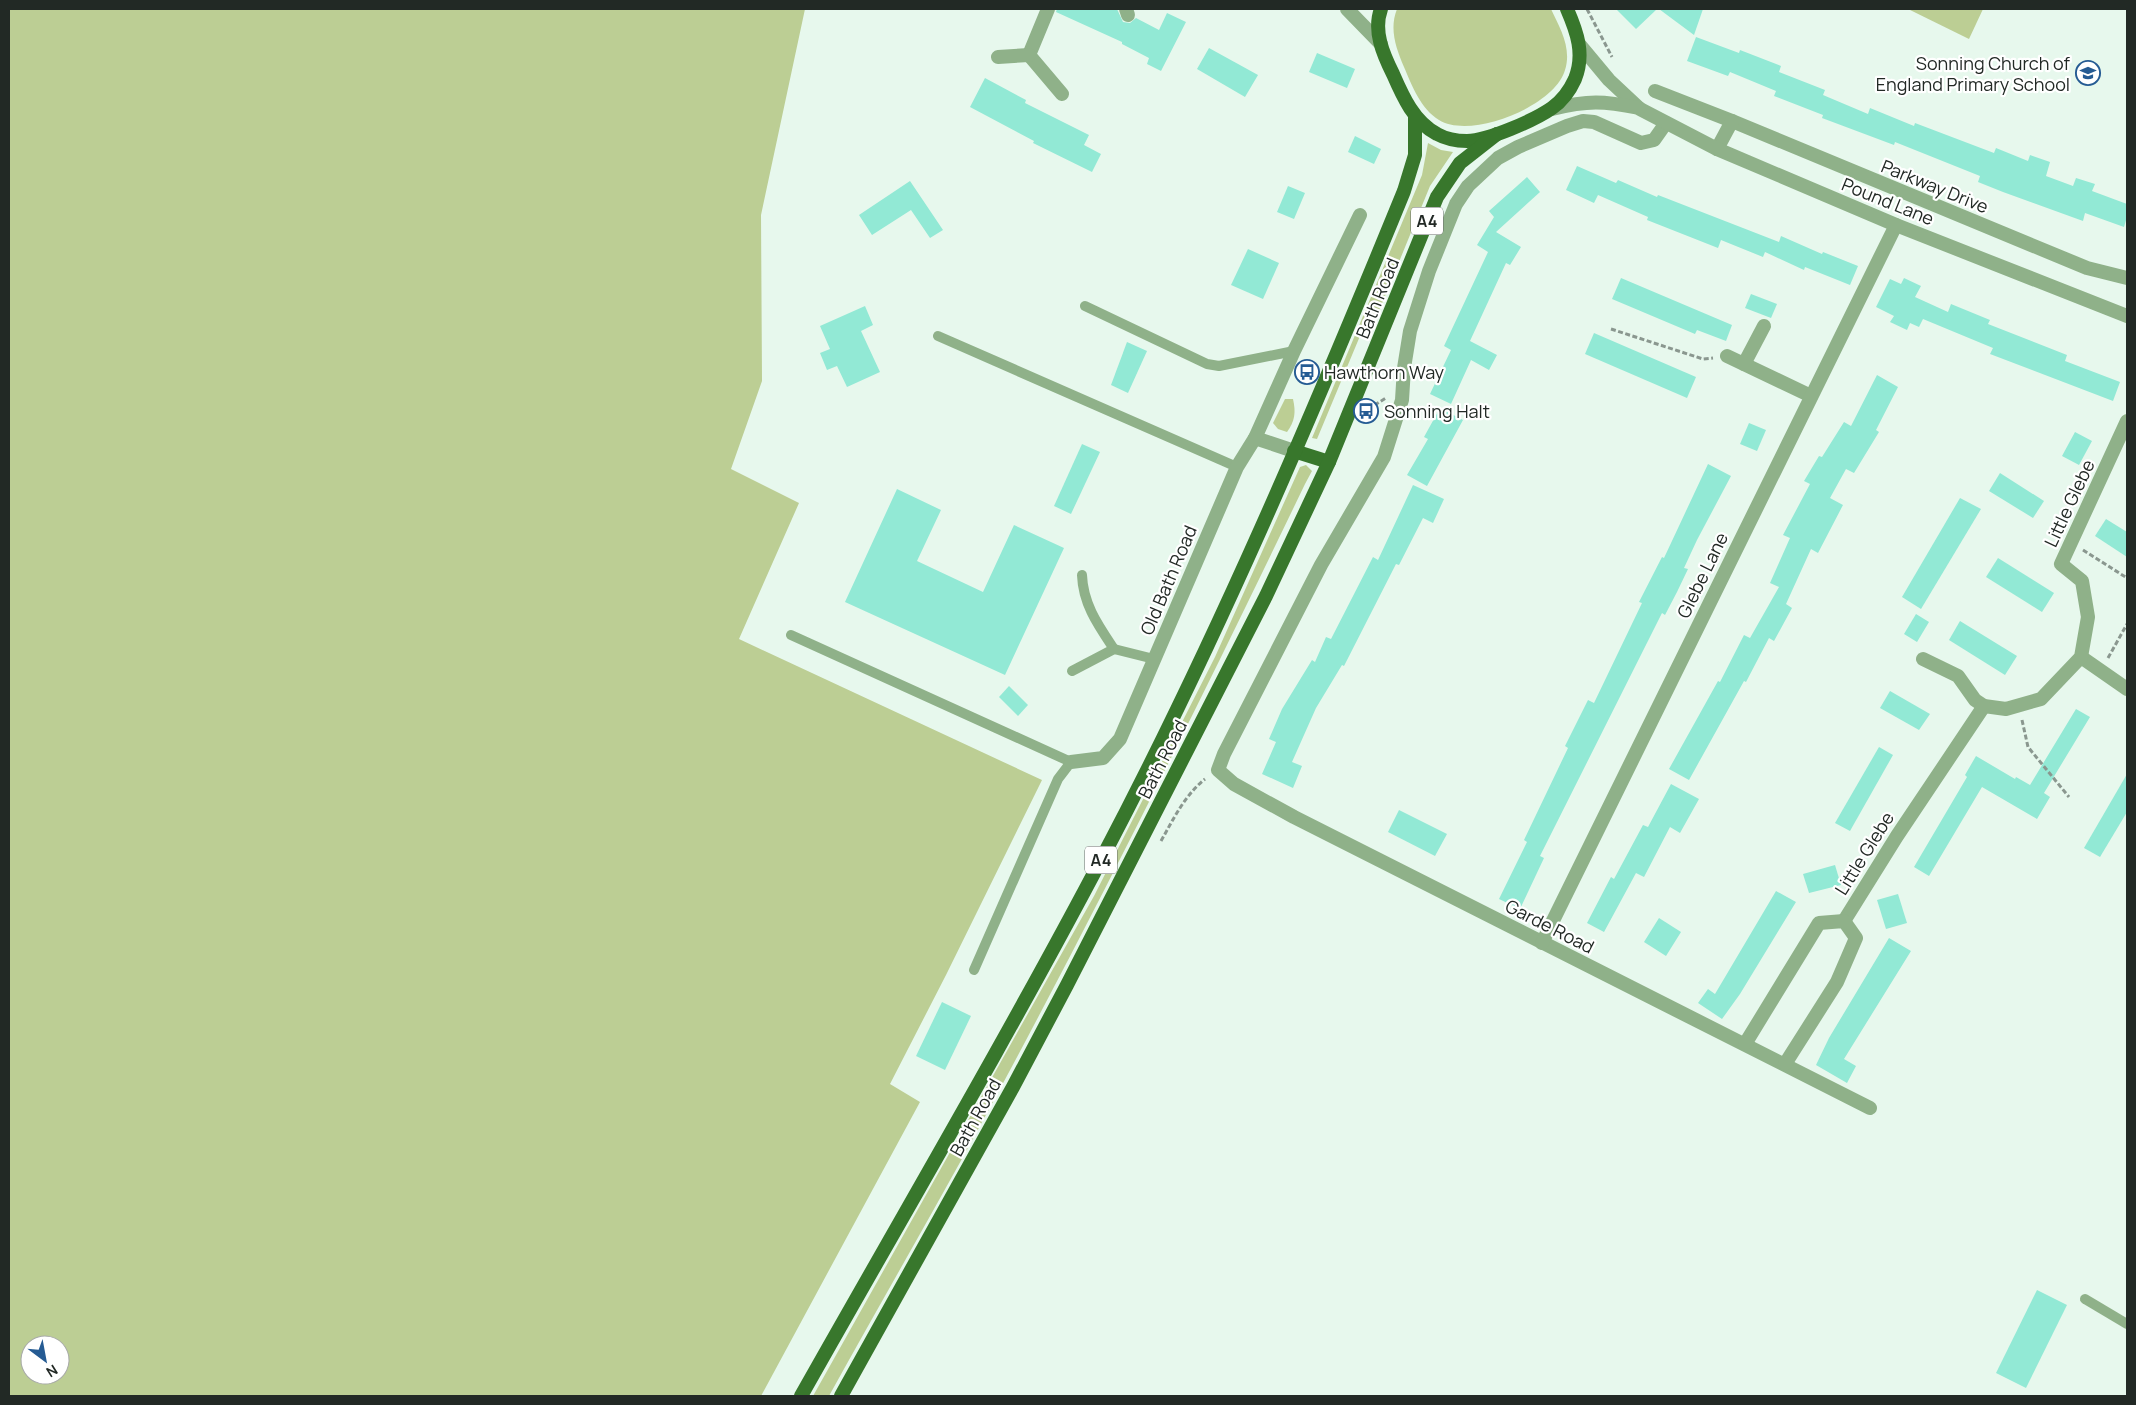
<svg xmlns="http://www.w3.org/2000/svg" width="2136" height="1405" font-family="Manrope,sans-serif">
<rect width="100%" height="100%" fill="#e7f8ed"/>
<!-- green -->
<g fill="#bcce94" fill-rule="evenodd">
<path d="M 9,9 L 805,9 L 761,215 L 762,381 L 731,469 L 799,503 L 739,639 L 1042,780 L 946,975 L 890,1084 L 920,1102 L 761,1396 L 9,1396 ZM 30,1345 L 60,1345 L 60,1375 L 30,1375 Z"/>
<path d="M 1397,9 L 1551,9 C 1560,28 1572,48 1565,70 C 1555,106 1471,140 1439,120 C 1421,109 1412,86 1404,67 C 1396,48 1389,29 1397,9 Z"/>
<polygon points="1908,9 1983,9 1969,39"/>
<polygon points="1428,143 1441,150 1453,152 1430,186 1372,328 1360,336 1317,439 1312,438 1422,175"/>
<path d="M 1285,399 L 1293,399 C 1296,412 1295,421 1287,432 L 1278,429 L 1273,423 Z"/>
<path d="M 1306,465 L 1312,471 L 1305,484 C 1196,711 1084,936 963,1157 C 919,1237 873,1316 829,1396 L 813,1396 L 1094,896 L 1215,657 L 1300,467 Z"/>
</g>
<!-- building -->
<g fill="#92e9d5">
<polygon points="1057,9 1117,9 1123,22 1130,23 1136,18 1159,30 1167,13 1186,22 1161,71 1147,64 1149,58 1122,44 1122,42 1056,12"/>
<polygon points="1616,9 1657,9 1636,29"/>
<polygon points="1659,9 1703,9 1694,35"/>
<polygon points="1696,37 1739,53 1740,50 1781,66 1779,72 1825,90 1823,95 1868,114 1870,108 1914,126 1915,123 1994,153 1996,148 2028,161 2030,155 2050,162 2046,176 2073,186 2076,178 2095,184 2092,191 2127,204 2127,217 2124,227 2085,213 2083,221 2003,192 1978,182 1980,176 1895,142 1894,145 1822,118 1823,115 1774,96 1776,91 1730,72 1728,76 1687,61"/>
<polygon points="1209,48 1258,75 1245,97 1197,69"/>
<polygon points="1317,53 1355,69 1347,88 1309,72"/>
<polygon points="985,78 1026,100 1025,103 1089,135 1084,145 1101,154 1092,172 1033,143 1034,141 970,107"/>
<polygon points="1355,136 1381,149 1374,164 1348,152"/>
<polygon points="1577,166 1616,183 1618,180 1657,197 1658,195 1779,242 1781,236 1822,254 1823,252 1858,266 1850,285 1805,267 1804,270 1765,252 1763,257 1721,240 1718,248 1647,220 1648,217 1598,195 1594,203 1566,190"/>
<polygon points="1527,177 1540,192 1496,232 1521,247 1510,265 1506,263 1470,341 1497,355 1489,370 1471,360 1451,404 1430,394 1451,350 1444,346 1488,252 1477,245 1494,217 1489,211"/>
<polygon points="910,181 943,230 930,238 911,210 872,235 859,215"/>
<polygon points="1288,186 1305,193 1294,219 1277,212"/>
<polygon points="1248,249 1279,263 1263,299 1231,285"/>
<polygon points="1621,278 1732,325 1726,341 1697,330 1695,334 1612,299"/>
<polygon points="1904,278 1921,286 1915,297 1948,312 1951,304 1990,320 1988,324 2067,355 2065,361 2120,382 2113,401 1990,354 1993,348 1923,319 1919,327 1910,323 1907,330 1890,322 1894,316 1876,307 1890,279 1901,284"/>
<polygon points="1751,294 1777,304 1771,318 1745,308"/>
<polygon points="865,306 873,325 861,331 880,372 847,387 837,366 827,370 820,353 830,349 820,326"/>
<polygon points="1594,333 1696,377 1687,398 1585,354"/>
<polygon points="1127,342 1147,351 1128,393 1111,385"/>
<polygon points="1877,375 1898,387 1876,430 1879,432 1854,473 1846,469 1830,498 1843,505 1818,553 1811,549 1786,604 1792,608 1774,641 1769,638 1746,682 1744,681 1689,780 1669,769 1718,681 1720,682 1744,635 1750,638 1779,587 1770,583 1790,538 1783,535 1810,484 1804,481 1819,456 1822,457 1844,422 1851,426"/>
<polygon points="1440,408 1463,420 1427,486 1407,475 1428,439 1424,437"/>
<polygon points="1749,423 1766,430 1757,451 1740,444"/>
<polygon points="2075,432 2092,441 2079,465 2062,456"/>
<polygon points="1082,444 1100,452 1071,514 1054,506"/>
<polygon points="1708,464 1731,476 1697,540 1684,568 1688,569 1677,592 1665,615 1662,613 1540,856 1544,858 1520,909 1499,899 1527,842 1524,840 1568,748 1565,746 1588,700 1594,703 1642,603 1639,602 1662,557 1664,558"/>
<polygon points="2000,473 2044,501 2033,518 1989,491"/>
<polygon points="1413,485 1444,499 1433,523 1423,518 1399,565 1396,564 1344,666 1342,665 1316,708 1292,762 1302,766 1293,788 1262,774 1276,742 1269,739 1282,709 1312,660 1315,662 1326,637 1331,639 1373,557 1378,560"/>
<polygon points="897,489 941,510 917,561 983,592 1014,525 1064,548 1005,675 845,602"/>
<polygon points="1960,498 1981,509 1921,609 1902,597"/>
<polygon points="2106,519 2127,532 2127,557 2095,536"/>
<polygon points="1998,558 2054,593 2042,612 1986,577"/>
<polygon points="1916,614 1929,622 1917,642 1904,634"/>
<polygon points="1960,621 2017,656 2005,675 1949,640"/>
<polygon points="1009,686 1028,705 1018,716 999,697"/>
<polygon points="1890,691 1930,714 1919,730 1880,708"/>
<polygon points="2076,709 2090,717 2044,793 2050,797 2037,819 1982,787 1929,876 1914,867 1967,777 1965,775 1976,756 2015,779 2016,777 2030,785"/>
<polygon points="1879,747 1893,755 1850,831 1835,823"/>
<polygon points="2127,774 2127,812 2100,857 2084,848"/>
<polygon points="1671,784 1699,799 1680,833 1670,827 1644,877 1636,873 1604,932 1587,923 1611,877 1614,879 1643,825 1648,827"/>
<polygon points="1399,810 1447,834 1435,856 1388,832"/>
<polygon points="1835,865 1841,885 1809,893 1803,874"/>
<polygon points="1776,891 1796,902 1740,994 1722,1019 1698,1003 1708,989 1715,994"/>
<polygon points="1898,894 1907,923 1886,929 1877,900"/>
<polygon points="1659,918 1681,932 1666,956 1644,942"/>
<polygon points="1889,938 1911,951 1844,1059 1856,1066 1847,1083 1816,1065 1829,1038"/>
<polygon points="942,1002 971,1016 945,1070 916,1056"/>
<polygon points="2037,1290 2067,1305 2026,1388 1996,1373"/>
</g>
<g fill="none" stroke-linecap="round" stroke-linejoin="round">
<!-- path -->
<g stroke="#8a978f" stroke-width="3" stroke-dasharray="5 2.5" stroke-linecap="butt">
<polyline points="1587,9 1612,57"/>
<polyline points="1611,329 1703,359 1713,358"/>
<polyline points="1368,409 1386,398"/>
<polyline points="2083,550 2127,578"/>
<polyline points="2108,658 2127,624"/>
<polyline points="2022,720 2028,747 2069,797"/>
<path d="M 1161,841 C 1174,818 1185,795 1205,779"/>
</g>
<!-- service -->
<g stroke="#8fb189" stroke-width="10">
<polyline points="1085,306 1207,364 1219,366 1294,351"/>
<polyline points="938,336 1237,467"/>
<path d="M 1082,575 C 1083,604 1098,625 1114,649"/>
<polyline points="791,635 1071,762 1058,779 974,970"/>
<polyline points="1072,671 1114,649 1154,659"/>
<polyline points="2085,1299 2127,1324"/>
</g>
<!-- minor -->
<g stroke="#8fb189" stroke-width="14">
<polyline points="1048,9 1029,55 1062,94"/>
<polyline points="1126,9 1128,15"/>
<polyline points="998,57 1029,55"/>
<polyline points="1655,91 1732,121 2087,268 2127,278"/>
<polyline points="1666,123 1654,140 1641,143 1594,122 1583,121 1567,126 1518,147 1498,158 1468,186 1456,204 1429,271 1410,331 1404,368 1402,400 1384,457 1321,565 1224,754 1218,770 1234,784 1294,817 1870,1108"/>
<polyline points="1717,149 1732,121"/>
<polyline points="1727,356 1811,396"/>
<polyline points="1744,364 1764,326"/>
<polyline points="1255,438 1294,451"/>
<polyline points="2081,657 2127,689"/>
<polyline points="1923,659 1958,676 1975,700 1984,706 2006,709 2041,699 2081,657 2088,617 2082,581 2061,564 2127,421"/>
<polyline points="1071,762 1103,758 1120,739 1237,467 1255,438 1294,351 1360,215"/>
<polyline points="1844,921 1897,836 1984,706"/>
<polyline points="1542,943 1896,225"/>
<polyline points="1745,1044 1819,923 1844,921 1856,938 1837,982 1785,1064"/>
</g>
<!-- tertiary -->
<g stroke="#8fb189" stroke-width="14">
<polyline points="1347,9 1381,44"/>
<polyline points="1579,44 1609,80 1640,109 1717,149 1896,225 2127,316"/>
<path d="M 1552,109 C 1588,100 1604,101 1639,108"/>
</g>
<!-- primary -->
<g stroke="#38772c" stroke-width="14">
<path d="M 1381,9 C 1373,31 1383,54 1393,74 C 1403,97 1414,122 1437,134 C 1446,139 1457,141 1467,141 C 1487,141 1535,120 1552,108 C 1562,101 1570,90 1575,79 C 1585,54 1577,32 1567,9"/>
<polyline points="1294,451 1329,462"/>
<path d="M 801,1396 C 902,1217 1006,1040 1102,858 C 1216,642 1312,416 1404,191 L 1415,155 L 1415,116"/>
<polyline points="841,1396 1013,1087 1067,985 1266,596 1329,462 1437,197 1460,163 1497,134"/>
</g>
</g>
<!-- icons -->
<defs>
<symbol id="school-ring" viewBox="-11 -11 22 22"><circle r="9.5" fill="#fff" stroke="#255b93" stroke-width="1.5"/><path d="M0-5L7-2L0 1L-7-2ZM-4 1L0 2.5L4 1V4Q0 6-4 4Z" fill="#255b93"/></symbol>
<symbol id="bus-ring" viewBox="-11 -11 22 22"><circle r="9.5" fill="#fff" stroke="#255b93" stroke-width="1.5"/><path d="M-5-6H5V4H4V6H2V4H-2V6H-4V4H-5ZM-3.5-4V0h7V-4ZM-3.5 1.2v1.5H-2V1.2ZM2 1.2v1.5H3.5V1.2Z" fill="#255b93"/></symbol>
</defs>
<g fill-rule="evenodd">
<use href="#school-ring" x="2074" y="59" width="28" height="28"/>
<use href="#bus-ring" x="1293" y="358" width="28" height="28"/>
<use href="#bus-ring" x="1352" y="397" width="28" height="28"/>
</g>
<g text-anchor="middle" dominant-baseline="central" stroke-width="4.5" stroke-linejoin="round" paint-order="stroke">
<!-- shield labels -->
<g fill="#fff" stroke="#646966" stroke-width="1">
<rect x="1411" y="207.5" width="32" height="27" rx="4"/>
<rect x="1085" y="846.5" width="32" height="27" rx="4"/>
</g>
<g font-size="16" font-weight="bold" fill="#222925">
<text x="1427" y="221">A4</text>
<text x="1101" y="860">A4</text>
</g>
<!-- poi labels -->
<g font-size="18" fill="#222925" stroke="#fff" text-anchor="start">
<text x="2070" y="63" text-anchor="end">Sonning Church of<tspan x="2070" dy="21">England Primary School</tspan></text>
<text x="1324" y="372">Hawthorn Way</text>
<text x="1384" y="411">Sonning Halt</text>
</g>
<!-- street labels -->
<g font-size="18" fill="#222925" stroke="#fff">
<text transform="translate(1935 186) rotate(22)">Parkway Drive</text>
<text transform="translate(1888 201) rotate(22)">Pound Lane</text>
<text transform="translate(1377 298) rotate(-68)">Bath Road</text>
<text transform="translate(2069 503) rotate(-65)">Little Glebe</text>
<text transform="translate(1702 575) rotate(-64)">Glebe Lane</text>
<text transform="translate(1168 580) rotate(-67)">Old Bath Road</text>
<text transform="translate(1162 759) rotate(-63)">Bath Road</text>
<text transform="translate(1864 853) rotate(-58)">Little Glebe</text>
<text transform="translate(1550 926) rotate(27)">Garde Road</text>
<text transform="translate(975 1117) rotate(-61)">Bath Road</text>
</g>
</g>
<!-- border -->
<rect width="2136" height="1405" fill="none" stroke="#222925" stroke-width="20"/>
<!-- north arrow -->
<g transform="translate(45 1360) rotate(148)"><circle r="24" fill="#ffffff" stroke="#a7a9a8"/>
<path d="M0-4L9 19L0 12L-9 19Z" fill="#255b93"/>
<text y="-8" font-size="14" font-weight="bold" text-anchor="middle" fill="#222925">N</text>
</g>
</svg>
